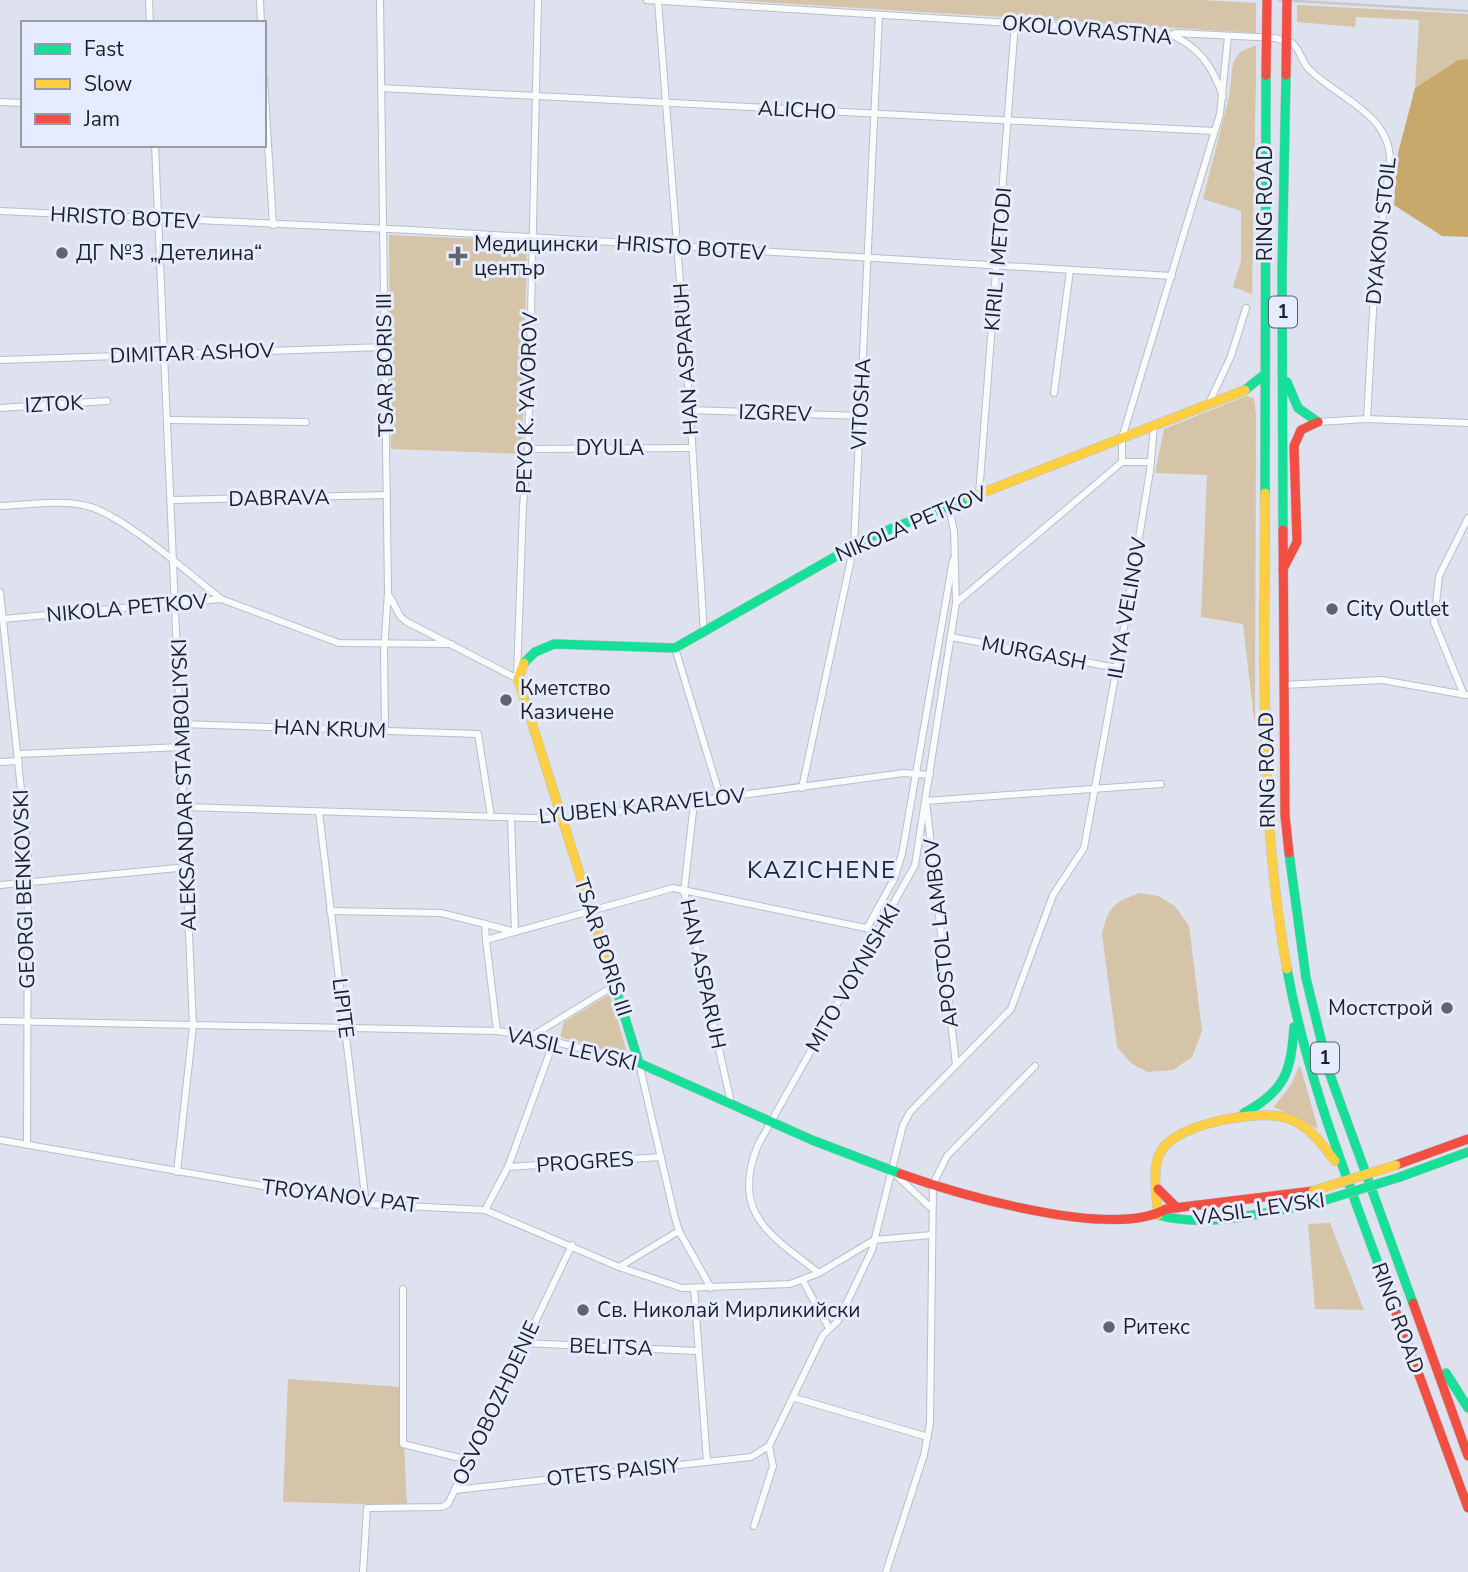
<svg xmlns="http://www.w3.org/2000/svg" width="1468" height="1572" font-family="'Nunito Sans',sans-serif">
<rect width="100%" height="100%" fill="#dee2ef"/>
<!-- green -->
<g fill="#d5c4a7">
<polygon points="732,0 1201,0 1256,3 1256,33"/>
<polygon points="1297,5 1468,14 1468,59 1458,60 1415,88 1419,20 1356,17 1355,27 1297,22"/>
<polygon points="1256,45 1256,75 1252,294 1233,287 1241,261 1241,211 1203,199 1229,97 1233,63 1240,52"/>
<polygon points="389,235 527,241 522,454 391,449"/>
<polygon points="1246,396 1254,398 1256,415 1255,727 1243,624 1201,617 1207,475 1155,473 1164,429"/>
<path d="M 1140,893 L 1158,896 L 1175,906 L 1189,926 L 1202,1031 L 1192,1057 L 1173,1070 L 1148,1072 L 1132,1064 L 1117,1047 L 1102,934 C 1108,907 1114,902 1140,893 Z"/>
<polygon points="610,994 628,1056 560,1037 564,1022"/>
<polygon points="1299,1066 1301,1068 1318,1129 1274,1107 1291,1085"/>
<polygon points="1330,1223 1364,1310 1315,1309 1308,1224"/>
<polygon points="288,1379 401,1387 407,1505 283,1502"/>
</g>
<!-- water -->
<polygon fill="#c8a96b" points="1468,59 1468,237 1442,236 1394,205 1397,157 1415,88 1458,60"/>
<g fill="none" stroke-linecap="round" stroke-linejoin="round">
<defs>
<g id="street">
<polyline points="149,0 150,23"/>
<polyline points="260,0 261,23"/>
<polyline points="380,0 388,592 384,651 385,730"/>
<path d="M 647,0 L 1167,33 C 1198,45 1213,66 1223,97"/>
<polyline points="658,1 690,410 704,633"/>
<path d="M 1175,33 L 1275,38 L 1292,43 C 1301,50 1301,62 1310,70 C 1338,98 1391,114 1390,162 L 1375,275 L 1367,419"/>
<polyline points="264,79 273,225"/>
<polyline points="381,88 1214,131"/>
<polyline points="0,102 23,103"/>
<polyline points="155,145 193,1026 177,1172"/>
<polyline points="0,211 411,230 1172,276"/>
<polyline points="0,360 384,347"/>
<polyline points="1054,393 1070,270"/>
<polyline points="1209,403 1231,356 1246,308"/>
<polyline points="0,408 107,401"/>
<polyline points="690,410 860,416"/>
<polyline points="169,420 306,422"/>
<polyline points="1318,422 1367,419 1468,423"/>
<polyline points="528,449 692,448"/>
<polyline points="1122,462 1151,462"/>
<polyline points="979,494 1015,23"/>
<polyline points="172,500 387,495"/>
<path d="M 0,506 C 28,505 60,499 87,506 C 122,514 191,575 221,599"/>
<polyline points="0,592 28,856 27,1145"/>
<polyline points="390,597 400,616 407,622 518,679"/>
<polyline points="956,603 1122,462 1122,438 1220,114 1228,37"/>
<polyline points="3,619 221,599 339,643 452,644"/>
<polyline points="951,637 1117,668"/>
<polyline points="675,648 721,799"/>
<polyline points="517,676 523,506 528,449 538,0"/>
<polyline points="1283,685 1382,680 1466,695"/>
<polyline points="1464,695 1434,622 1439,576 1468,518"/>
<polyline points="181,724 478,734 491,817"/>
<polyline points="19,754 182,747"/>
<polyline points="0,762 19,761"/>
<polyline points="802,788 854,545 879,15"/>
<polyline points="694,803 684,891 731,1103"/>
<polyline points="185,807 563,819 904,773 930,775"/>
<polyline points="319,812 366,1204"/>
<polyline points="0,885 188,867"/>
<polyline points="330,911 441,913 485,924 486,940 673,888 880,931"/>
<polyline points="485,924 515,932 511,818"/>
<polyline points="867,928 894,879 902,854 953,560"/>
<polyline points="486,940 497,1031"/>
<polyline points="0,1021 497,1031 532,1036 639,1063 674,1214 679,1231 711,1288"/>
<polyline points="532,1036 615,985"/>
<polyline points="956,1065 926,801 1161,784"/>
<polyline points="0,1140 366,1204 485,1210 619,1267 682,1288 790,1284 819,1273 874,1240 931,1235"/>
<polyline points="508,1167 661,1157"/>
<polyline points="896,1175 930,1207"/>
<polyline points="485,1210 508,1167 554,1041"/>
<polyline points="619,1267 679,1231"/>
<path d="M 819,1273 C 770,1235 730,1213 758,1145 L 915,865 L 956,603 L 954,531 L 949,507"/>
<polyline points="803,1281 829,1328"/>
<polyline points="694,1288 707,1462"/>
<polyline points="403,1289 403,1444 468,1460"/>
<polyline points="524,1343 697,1351"/>
<polyline points="795,1398 928,1437"/>
<polyline points="455,1490 751,1457 769,1446"/>
<polyline points="754,1526 773,1466 769,1446 823,1335 838,1321 872,1250 903,1125 910,1112 1011,1009 1053,895 1084,848 1126,616 1150,471 1154,425"/>
<polyline points="363,1572 367,1508 442,1507 448,1504 572,1245"/>
<polyline points="886,1572 924,1455 930,1423 933,1184 947,1156 1035,1066"/>
</g>
<g id="fast">
<polyline points="1287,382 1298,408 1318,422"/>
<polyline points="1245,390 1265,374"/>
<polyline points="1265,493 1266,75"/>
<polyline points="1283,530 1282,273 1286,75"/>
<polyline points="524,663 535,652 554,644 675,648 868,538 969,498"/>
<polyline points="1289,853 1306,978 1329,1072 1413,1303"/>
<path d="M 1287,969 C 1307,1080 1349,1183 1387,1288"/>
<polyline points="617,992 639,1063 812,1140 901,1174"/>
<path d="M 1244,1113 C 1285,1091 1291,1072 1294,1027"/>
<polyline points="1400,1177 1468,1152"/>
<path d="M 1158,1215 C 1208,1229 1266,1212 1316,1203"/>
<polyline points="1446,1373 1468,1408"/>
</g>
<g id="slow">
<path d="M 1265,493 C 1265,653 1258,812 1287,969"/>
<polyline points="969,498 1245,390"/>
<polyline points="524,663 518,679 617,992"/>
<path d="M 1158,1215 C 1157,1196 1151,1168 1161,1151 C 1177,1123 1259,1109 1287,1118 C 1309,1125 1322,1144 1335,1161"/>
</g>
<g id="jam">
<polyline points="1283,530 1285,815 1289,853"/>
<polyline points="1283,569 1297,542 1294,446 1301,430 1318,422"/>
<polyline points="1396,1165 1468,1139"/>
<path d="M 901,1174 C 957,1194 1113,1240 1166,1209 L 1313,1191"/>
<polyline points="1158,1189 1177,1208"/>
<polyline points="1387,1288 1468,1508"/>
<polyline points="1413,1303 1468,1456"/>
</g>
</defs>
<!-- street casing -->
<use href="#street" stroke="#babec8" stroke-width="8"/>
<!-- fast casing -->
<use href="#fast" stroke="#babec8" stroke-width="10"/>
<!-- slow casing -->
<use href="#slow" stroke="#babec8" stroke-width="10"/>
<!-- jam casing -->
<use href="#jam" stroke="#babec8" stroke-width="10"/>
<!-- street -->
<use href="#street" stroke="#fafbfd" stroke-width="6"/>
<!-- fast -->
<use href="#fast" stroke="#16e098" stroke-width="9"/>
<!-- slow -->
<use href="#slow" stroke="#ffcf43" stroke-width="9"/>
<!-- jam -->
<use href="#jam" stroke="#f24e42" stroke-width="9"/>
<!-- rail -->
<polyline stroke="#c7c8cc" stroke-width="2.5" points="1279,0 1468,11"/>
<defs>
<polyline id="fast-bridge" points="1316,1203 1400,1177"/>
<polyline id="slow-bridge" points="1313,1191 1396,1165"/>
<g id="jam-bridge">
<polyline points="1266,75 1267,0"/>
<polyline points="1286,75 1287,0"/>
</g>
</defs>
<!-- fast-bridge casing -->
<use href="#fast-bridge" stroke="#babec8" stroke-width="10" stroke-linecap="butt"/>
<!-- slow-bridge casing -->
<use href="#slow-bridge" stroke="#babec8" stroke-width="10" stroke-linecap="butt"/>
<!-- jam-bridge casing -->
<use href="#jam-bridge" stroke="#babec8" stroke-width="10" stroke-linecap="butt"/>
<!-- fast-bridge -->
<use href="#fast-bridge" stroke="#16e098" stroke-width="9"/>
<!-- slow-bridge -->
<use href="#slow-bridge" stroke="#ffcf43" stroke-width="9"/>
<!-- jam-bridge -->
<use href="#jam-bridge" stroke="#f24e42" stroke-width="9"/>
</g>
<!-- markers -->
<g fill="#61646e" stroke="#e6ecff" stroke-width="2.5">
<circle cx="62" cy="253" r="7"/>
<path d="M454.5 245.5h7v7h7v7h-7v7h-7v-7h-7v-7h7z"/>
<circle cx="1332" cy="609" r="7"/>
<circle cx="506" cy="700" r="7"/>
<circle cx="1447" cy="1008" r="7"/>
<circle cx="583" cy="1310" r="7"/>
<circle cx="1109" cy="1327" r="7"/>
</g>
<g text-anchor="middle" dominant-baseline="central" stroke-width="6" stroke-linejoin="round" paint-order="stroke">
<!-- shield labels -->
<g fill="#e6ecff" stroke="#595d68" stroke-width="2">
<rect x="1269" y="296.5" width="28" height="31" rx="5"/>
<rect x="1311" y="1042.5" width="28" height="31" rx="5"/>
</g>
<g font-size="19" font-weight="bold" fill="#1d2028">
<text x="1283" y="312">1</text>
<text x="1325" y="1058">1</text>
</g>
<!-- street labels -->
<g font-size="21" fill="#1d2028" stroke="#e6ecff">
<text transform="translate(1087 30) rotate(5)">OKOLOVRASTNA</text>
<text transform="translate(797 110) rotate(3)">ALICHO</text>
<text transform="translate(1265 203) rotate(-90)">RING ROAD</text>
<text transform="translate(125 218) rotate(3)">HRISTO BOTEV</text>
<text transform="translate(1381 231) rotate(-84)">DYAKON STOIL</text>
<text transform="translate(691 248) rotate(4)">HRISTO BOTEV</text>
<text transform="translate(998 259) rotate(-85)">KIRIL I METODI</text>
<text transform="translate(192 353) rotate(-2)">DIMITAR ASHOV</text>
<text transform="translate(686 359) rotate(-94)">HAN ASPARUH</text>
<text transform="translate(385 365) rotate(-91)">TSAR BORIS III</text>
<text transform="translate(527 403) rotate(-88)">PEYO K. YAVOROV</text>
<text transform="translate(54 404) rotate(-3)">IZTOK</text>
<text transform="translate(861 404) rotate(-87)">VITOSHA</text>
<text transform="translate(775 413) rotate(2)">IZGREV</text>
<text x="610" y="448">DYULA</text>
<text transform="translate(279 498) rotate(-1)">DABRAVA</text>
<text transform="translate(911 524) rotate(-23)">NIKOLA PETKOV</text>
<text transform="translate(127 608) rotate(-5)">NIKOLA PETKOV</text>
<text transform="translate(1127 608) rotate(-80)">ILIYA VELINOV</text>
<text transform="translate(1034 653) rotate(11)">MURGASH</text>
<text transform="translate(330 729) rotate(2)">HAN KRUM</text>
<text transform="translate(1267 770) rotate(-91)">RING ROAD</text>
<text transform="translate(184 785) rotate(-92)">ALEKSANDAR STAMBOLIYSKI</text>
<text transform="translate(642 806) rotate(-6)">LYUBEN KARAVELOV</text>
<text transform="translate(24 889) rotate(-92)">GEORGI BENKOVSKI</text>
<text transform="translate(941 933) rotate(-96)">APOSTOL LAMBOV</text>
<text transform="translate(603 947) rotate(72)">TSAR BORIS III</text>
<text transform="translate(703 974) rotate(78)">HAN ASPARUH</text>
<text transform="translate(853 978) rotate(-60)">MITO VOYNISHKI</text>
<text transform="translate(343 1008) rotate(83)">LIPITE</text>
<text transform="translate(572 1049) rotate(13)">VASIL LEVSKI</text>
<text transform="translate(585 1162) rotate(-4)">PROGRES</text>
<text transform="translate(340 1196) rotate(7)">TROYANOV PAT</text>
<text transform="translate(1259 1209) rotate(-8)">VASIL LEVSKI</text>
<text transform="translate(1398 1318) rotate(70)">RING ROAD</text>
<text transform="translate(611 1347) rotate(2)">BELITSA</text>
<text transform="translate(496 1403) rotate(-65)">OSVOBOZHDENIE</text>
<text transform="translate(613 1472) rotate(-6)">OTETS PAISIY</text>
</g>
<!-- poi labels -->
<g font-size="21" fill="#1d2028" stroke="#e6ecff" text-anchor="start">
<text x="474" y="244">Медицински<tspan x="474" dy="24">център</tspan></text>
<text x="76" y="253">ДГ №3 „Детелина“</text>
<text x="1346" y="609">City Outlet</text>
<text x="520" y="688">Кметство<tspan x="520" dy="24">Казичене</tspan></text>
<text x="1433" y="1008" text-anchor="end">Мостстрой</text>
<text x="597" y="1310">Св. Николай Мирликийски</text>
<text x="1123" y="1327">Ритекс</text>
</g>
<!-- quarter labels -->
<g font-size="24" letter-spacing="2" fill="#232839" stroke="#e6ecff">
<text x="822" y="870">KAZICHENE</text>
</g>
</g>
<!-- legend -->
<rect x="21" y="21" width="245" height="126" fill="#e6ecff" stroke="#969aa9" stroke-width="2"/>
<rect x="35" y="44" width="35" height="10" fill="#16e098" stroke="#969aa9" stroke-width="2"/>
<text x="84" y="56" font-size="21" fill="#1d2028">Fast</text>
<rect x="35" y="79" width="35" height="10" fill="#ffcf43" stroke="#969aa9" stroke-width="2"/>
<text x="84" y="91" font-size="21" fill="#1d2028">Slow</text>
<rect x="35" y="114" width="35" height="10" fill="#f24e42" stroke="#969aa9" stroke-width="2"/>
<text x="84" y="126" font-size="21" fill="#1d2028">Jam</text>
</svg>
